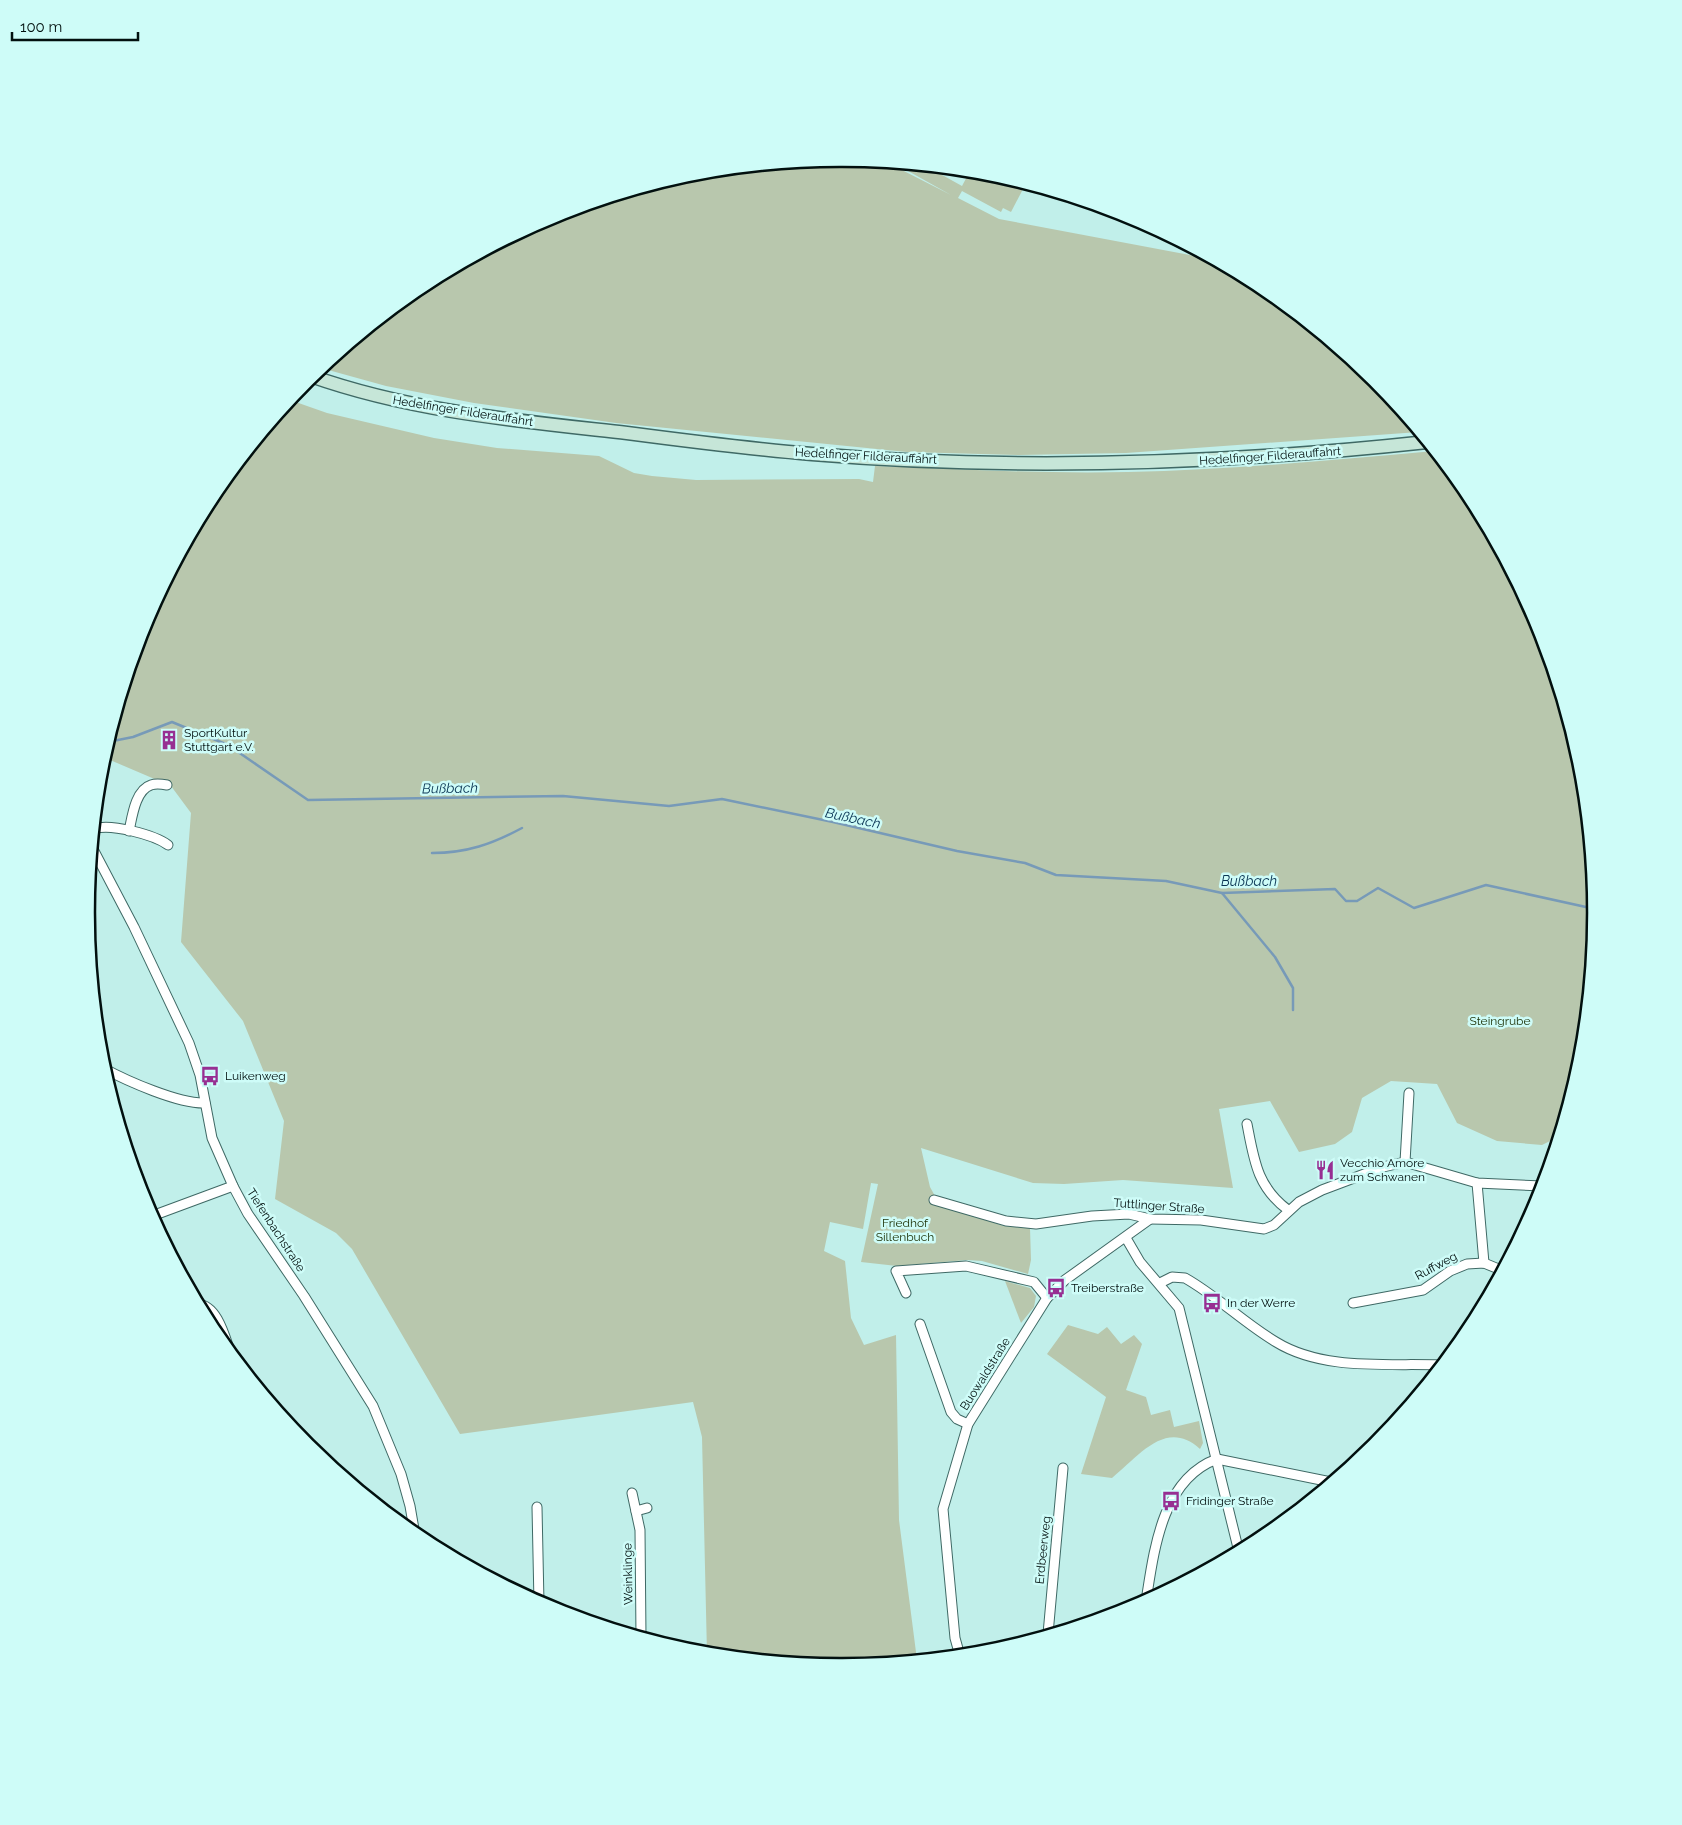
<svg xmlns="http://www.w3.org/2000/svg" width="1682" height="1825" font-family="Raleway,sans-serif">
<rect width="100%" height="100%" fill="#c1efea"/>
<!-- green -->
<g fill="#b8c7ad">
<polygon points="841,158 898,163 896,167 951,195 901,167 903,164 926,166 962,186 970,171 998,175 1023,189 1011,212 1003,208 1001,212 962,191 958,198 999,219 1211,259 1261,285 1375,379 1419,432 1126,453 1019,455 907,452 616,423 474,403 386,386 321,368 422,285 552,215 694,172"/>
<path d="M 290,400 L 327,413 L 434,438 L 497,448 L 599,456 L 634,473 L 652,476 L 696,480 L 859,479 L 873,482 L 875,466 C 959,469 1044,474 1128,472 C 1230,470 1332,460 1434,451 L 1469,493 L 1538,624 L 1581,766 L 1596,913 L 1581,1060 L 1558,1137 L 1542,1145 L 1497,1141 L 1457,1123 L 1437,1084 L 1391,1081 L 1362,1098 L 1352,1132 L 1335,1144 L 1299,1152 L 1270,1101 L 1219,1109 L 1233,1188 L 1123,1180 L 1064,1184 L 1033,1183 L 921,1148 L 930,1187 L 940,1205 L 1004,1226 L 1030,1228 L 1031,1260 L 1028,1274 L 982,1261 L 967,1260 L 897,1266 L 861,1262 L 878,1184 L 871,1183 L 863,1229 L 830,1222 L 824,1251 L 845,1261 L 851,1318 L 864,1345 L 896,1335 L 899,1520 L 917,1660 L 841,1667 L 707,1654 L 702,1437 L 693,1402 L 460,1434 L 352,1249 L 336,1233 L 275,1199 L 284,1121 L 243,1021 L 181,942 L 191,813 L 171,786 L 103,757 L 144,623 L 214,493 Z"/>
<polygon points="1005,1281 1030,1288 1036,1296 1034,1307 1021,1323"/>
<path d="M 1068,1325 L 1098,1334 L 1107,1327 L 1121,1344 L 1134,1335 L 1142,1344 L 1126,1390 L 1146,1397 L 1151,1415 L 1170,1410 L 1174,1427 L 1199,1421 L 1203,1443 L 1200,1449 C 1166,1418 1139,1456 1112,1478 L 1081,1474 L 1106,1397 L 1047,1354 Z"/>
</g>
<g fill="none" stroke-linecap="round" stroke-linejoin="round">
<!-- stream -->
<g stroke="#779ab8" stroke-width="2.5">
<polyline points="108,742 133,737 172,722 228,745 308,800 563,796 669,806 722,799 833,822 957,851 1025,863 1056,875 1166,881 1222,893 1335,889 1346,901 1357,901 1378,888 1414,908 1486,885 1595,909"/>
<path d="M 432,853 C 467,853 492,844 522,828"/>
<polyline points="1222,893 1275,957 1293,988 1293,1010"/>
</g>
<defs>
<g id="minor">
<path d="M 94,829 C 110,823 155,835 168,845"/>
<path d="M 129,831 C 132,818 135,790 151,785 C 156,783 162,784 167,785"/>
<polyline points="93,849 134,927 189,1043 200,1075 212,1138 233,1186 248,1214 304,1296 373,1406 401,1474 410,1506 415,1535"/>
<path d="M 103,1068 C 127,1081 179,1104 205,1103"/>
<path d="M 1247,1124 C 1254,1160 1257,1187 1288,1210"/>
<polyline points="1405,1162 1409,1093"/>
<polyline points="1477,1183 1484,1263"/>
<polyline points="934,1200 1006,1221 1036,1224 1092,1216 1129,1214 1150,1219 1201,1220 1264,1229 1274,1225 1299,1202 1322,1190 1383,1167 1405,1162 1477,1183 1543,1186"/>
<polyline points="152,1216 233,1186"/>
<polyline points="1126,1238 1140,1262 1179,1308 1239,1552"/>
<path d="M 1160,1283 L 1172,1277 L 1185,1278 C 1217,1296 1244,1323 1276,1342 C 1323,1371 1388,1363 1441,1365"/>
<polyline points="906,1293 896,1271 966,1266 1034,1282 1047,1298"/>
<polyline points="1353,1303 1423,1290 1450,1271 1467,1264 1484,1263 1501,1270"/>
<path d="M 198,1304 C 218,1306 225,1338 231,1354"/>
<polyline points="920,1324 951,1412 957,1419 968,1424"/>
<polyline points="1217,1459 1331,1482"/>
<polyline points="632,1493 640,1530 641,1637"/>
<polyline points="537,1507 539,1603"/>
<polyline points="636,1511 647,1508"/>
<path d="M 1146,1601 C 1154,1550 1162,1479 1217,1459"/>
<polyline points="1048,1634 1063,1468"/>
<polyline points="960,1656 955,1638 943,1509 968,1424 1047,1298 1065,1280 1150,1219"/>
</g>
<path id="secondary" d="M 311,376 C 413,412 520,421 627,433 C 688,441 750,449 812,454 C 1017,471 1223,464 1427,442"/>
</defs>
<!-- minor casing -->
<use href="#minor" stroke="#3f6965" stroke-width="11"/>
<!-- secondary casing -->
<use href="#secondary" stroke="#3f6965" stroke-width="15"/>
<!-- minor -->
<use href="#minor" stroke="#fff" stroke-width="9"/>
<!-- secondary -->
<use href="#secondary" stroke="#c6e6d8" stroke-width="12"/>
</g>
<!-- icons -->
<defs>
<symbol id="building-bare" viewBox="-9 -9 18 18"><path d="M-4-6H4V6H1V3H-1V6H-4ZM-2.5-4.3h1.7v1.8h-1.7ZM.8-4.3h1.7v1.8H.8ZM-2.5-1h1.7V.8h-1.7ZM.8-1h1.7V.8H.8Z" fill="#972f92" stroke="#cefcf8" stroke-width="2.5" paint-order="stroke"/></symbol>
<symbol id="bus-bare" viewBox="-9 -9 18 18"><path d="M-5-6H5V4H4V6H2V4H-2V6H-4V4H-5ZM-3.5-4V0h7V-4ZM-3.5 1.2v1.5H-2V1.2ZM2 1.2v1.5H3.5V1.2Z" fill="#972f92" stroke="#cefcf8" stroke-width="2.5" paint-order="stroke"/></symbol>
<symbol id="restaurant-bare" viewBox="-9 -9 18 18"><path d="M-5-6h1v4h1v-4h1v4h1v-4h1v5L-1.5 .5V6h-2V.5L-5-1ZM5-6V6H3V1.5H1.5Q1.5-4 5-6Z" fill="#972f92" stroke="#cefcf8" stroke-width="2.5" paint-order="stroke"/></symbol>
</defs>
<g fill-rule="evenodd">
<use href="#building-bare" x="155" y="726" width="28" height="28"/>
<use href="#bus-bare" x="196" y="1062" width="28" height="28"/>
<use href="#restaurant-bare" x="1311" y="1156" width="28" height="28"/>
<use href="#bus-bare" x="1042" y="1274" width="28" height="28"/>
<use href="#bus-bare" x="1198" y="1289" width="28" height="28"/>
<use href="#bus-bare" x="1157" y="1487" width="28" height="28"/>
</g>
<g text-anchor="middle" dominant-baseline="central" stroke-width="5" stroke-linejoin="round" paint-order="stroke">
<!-- street labels -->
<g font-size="12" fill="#02100f" stroke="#cefcf8">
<text transform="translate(463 411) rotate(9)">Hedelfinger Filderauffahrt</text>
<text transform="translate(866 456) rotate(3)">Hedelfinger Filderauffahrt</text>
<text transform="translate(1270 456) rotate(-4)">Hedelfinger Filderauffahrt</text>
<text transform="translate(1159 1206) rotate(4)">Tuttlinger Straße</text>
<text transform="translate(276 1230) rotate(57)">Tiefenbachstraße</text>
<text transform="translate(1436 1266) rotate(-28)">Ruffweg</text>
<text transform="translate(985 1374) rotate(-58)">Buowaldstraße</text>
<text transform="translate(1043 1550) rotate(-84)">Erdbeerweg</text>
<text transform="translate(628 1574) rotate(-91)">Weinklinge</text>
</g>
<!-- poi labels -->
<g font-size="12" fill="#02100f" stroke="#cefcf8" text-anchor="start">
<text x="184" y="733">SportKultur<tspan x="184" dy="14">Stuttgart e.V.</tspan></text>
<text x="225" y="1076">Luikenweg</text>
<text x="1340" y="1163">Vecchio Amore<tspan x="1340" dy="14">zum Schwanen</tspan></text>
<text x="1071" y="1288">Treiberstraße</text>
<text x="1227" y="1303">In der Werre</text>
<text x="1186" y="1501">Fridinger Straße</text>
</g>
<!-- park labels -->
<g font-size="12" fill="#20350b" stroke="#cefcf8">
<text x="1500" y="1021">Steingrube</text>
<text x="905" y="1223">Friedhof<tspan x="905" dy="14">Sillenbuch</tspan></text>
</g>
<!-- water labels -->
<g font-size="14" font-style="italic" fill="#093453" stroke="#cefcf8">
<text transform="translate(450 788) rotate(-1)">Bußbach</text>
<text transform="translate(853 818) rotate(12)">Bußbach</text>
<text x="1249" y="881">Bußbach</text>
</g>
</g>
<!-- crop -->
<path d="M0 0H1682V1825H0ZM840 167H842A745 745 0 0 1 1587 912V913A745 745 0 0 1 842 1658H840A745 745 0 0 1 95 913V912A745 745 0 0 1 840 167Z" fill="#cefcf8" fill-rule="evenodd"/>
<path fill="none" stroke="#02100f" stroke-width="2.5" d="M840 167H842A745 745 0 0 1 1587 912V913A745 745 0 0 1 842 1658H840A745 745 0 0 1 95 913V912A745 745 0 0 1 840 167Z"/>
<!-- scale -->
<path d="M12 32v8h126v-8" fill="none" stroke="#02100f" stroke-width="2.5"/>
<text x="20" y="32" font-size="15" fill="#02100f" stroke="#cefcf8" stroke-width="4" paint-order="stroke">100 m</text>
</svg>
